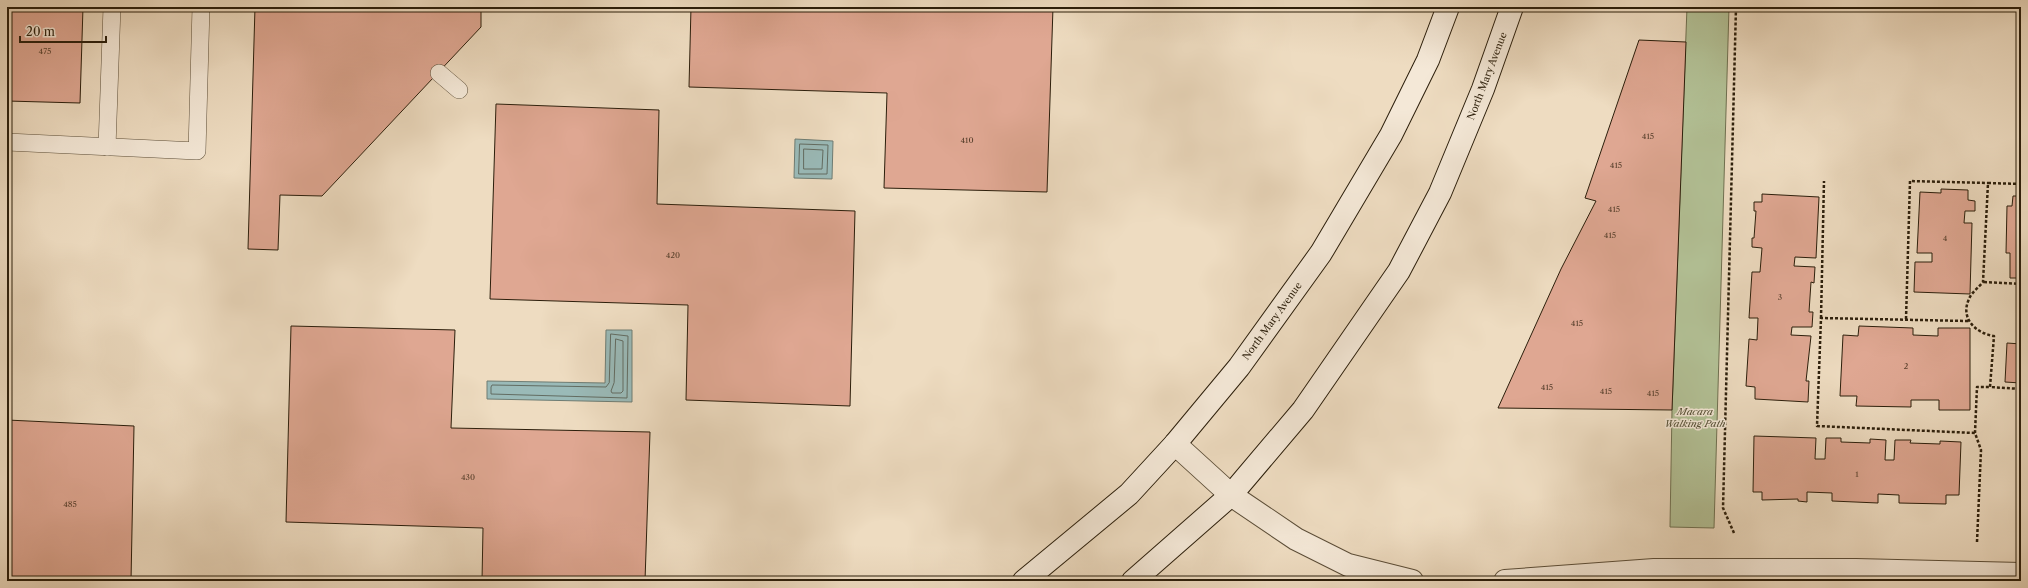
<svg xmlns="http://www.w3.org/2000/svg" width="2028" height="588" font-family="'Libre Caslon Text',serif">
<rect width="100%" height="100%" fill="#eedcc1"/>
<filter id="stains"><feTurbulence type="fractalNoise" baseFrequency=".005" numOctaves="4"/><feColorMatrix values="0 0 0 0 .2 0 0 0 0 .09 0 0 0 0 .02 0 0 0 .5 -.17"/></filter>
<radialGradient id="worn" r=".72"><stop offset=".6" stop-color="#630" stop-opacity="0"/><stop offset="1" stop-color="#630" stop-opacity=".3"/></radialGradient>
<!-- green -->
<polygon fill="#b3c297" stroke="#6f7051" points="1687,7 1729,7 1714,528 1670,527 1672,410"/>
<!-- water -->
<g fill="#9abab8" stroke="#6e7c73">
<polygon points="795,139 833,141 832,179 794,178"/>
<polygon points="606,330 632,330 632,402 487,399 487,381 605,383"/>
</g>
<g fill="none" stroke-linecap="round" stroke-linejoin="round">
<!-- shore -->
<g stroke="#626c62" stroke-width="1">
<polygon points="800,144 828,145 827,174 799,174"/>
<polygon points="804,149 823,150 822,169 804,169"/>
<polygon points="611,334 628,336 627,398 491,394 491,387 492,385 606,387 609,383"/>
<polygon points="616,339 623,341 623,391 621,393 612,393 611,391 614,383"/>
</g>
</g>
<!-- building -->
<g fill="#dfa792" stroke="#2b1e0b">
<polygon points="7,7 83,7 80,103 7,101"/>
<polygon points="255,7 481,7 481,27 322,196 280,195 278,250 248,249"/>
<polygon points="691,7 1053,7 1047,192 884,188 887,93 689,87"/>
<polygon points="1639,40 1686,42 1672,410 1498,408 1561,269 1596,201 1585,198"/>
<polygon points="496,104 659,110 657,204 855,211 850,406 686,400 688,305 490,299"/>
<polygon points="1941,189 1968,190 1968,200 1975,201 1975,211 1965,211 1964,223 1972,223 1970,294 1914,292 1915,262 1932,262 1932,253 1917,253 1920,192 1941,193"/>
<polygon points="1762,194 1819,197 1816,258 1795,257 1794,266 1815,267 1814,283 1811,282 1809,312 1813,312 1812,327 1792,327 1791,335 1811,336 1806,381 1809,381 1808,402 1755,399 1755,387 1746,386 1749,339 1757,340 1758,318 1749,318 1752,272 1760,272 1762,248 1752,247 1752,238 1754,238 1756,211 1754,211 1754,202 1762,202"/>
<polygon points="2013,196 2021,196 2021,278 2010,278 2010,253 2006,253 2007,206 2012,206"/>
<polygon points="291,326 455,330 451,428 650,432 645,581 482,581 483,528 286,522"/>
<polygon points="1859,326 1913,328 1913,335 1938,336 1938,328 1970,328 1970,410 1939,410 1939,400 1911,400 1911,407 1856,406 1857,396 1840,396 1843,335 1858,336"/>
<polygon points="2007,343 2021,344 2021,383 2005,382"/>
<polygon points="7,420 134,426 131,581 7,581"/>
<polygon points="1754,436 1816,438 1815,459 1825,459 1826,438 1841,438 1841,442 1870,443 1870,439 1886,440 1885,460 1894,460 1895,440 1911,440 1910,443 1940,444 1940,441 1961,442 1959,495 1946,495 1946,504 1899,503 1899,495 1878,494 1878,503 1832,501 1832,493 1807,492 1807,502 1798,501 1798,499 1762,500 1762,492 1753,492"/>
</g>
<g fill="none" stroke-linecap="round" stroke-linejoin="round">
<defs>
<g id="service">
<polyline points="439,73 459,90"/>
<polyline points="7,142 197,151 201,7"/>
<polyline points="107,147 112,7"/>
</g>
<g id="minor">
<polyline points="1175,444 1231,495 1296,539 1348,565 1412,581"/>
<polyline points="1505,581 1654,570 1856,570 2021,574"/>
</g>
<g id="secondary">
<polyline points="1024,581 1129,494 1175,444 1239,367 1321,253 1391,135 1428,60 1448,7"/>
<polyline points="1133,581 1231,495 1303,410 1399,271 1440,193 1483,89 1512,7"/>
</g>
</defs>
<!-- service casing -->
<use href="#service" stroke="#5c4e38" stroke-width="18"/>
<!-- minor casing -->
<use href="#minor" stroke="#5c4e38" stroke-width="24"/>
<!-- secondary casing -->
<use href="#secondary" stroke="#2b1e0b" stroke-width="24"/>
<!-- path -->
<g stroke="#2b1e0b" stroke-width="2.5" stroke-dasharray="3 2" stroke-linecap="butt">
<path d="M 2021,184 L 1988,183 L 1983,282 C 1979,287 1971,293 1969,299 C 1960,318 1975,333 1994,336 L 1990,387 L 2021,389"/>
<polyline points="1984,282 2021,284"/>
<polyline points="1821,318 1824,181"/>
<polyline points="1906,319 1910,181 1988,183"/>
<polyline points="1968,321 1821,318 1817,426 1975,433"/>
<polyline points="1734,533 1723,508 1736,7"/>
<polyline points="1977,542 1981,450 1975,433 1977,387 1990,387"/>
</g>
<!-- service -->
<use href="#service" stroke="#f4e8d7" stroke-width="17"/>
<!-- minor -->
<use href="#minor" stroke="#f4e8d7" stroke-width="22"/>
<!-- secondary -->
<use href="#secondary" stroke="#f4e8d7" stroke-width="22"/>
</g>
<g text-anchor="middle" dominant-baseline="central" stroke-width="3" stroke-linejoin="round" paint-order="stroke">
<!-- number labels -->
<g font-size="8" fill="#58402d">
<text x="45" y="51">475</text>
<text x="1648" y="136">415</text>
<text x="967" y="140">410</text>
<text x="1616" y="165">415</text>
<text x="1614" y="209">415</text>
<text x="1610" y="235">415</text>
<text x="1945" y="238">4</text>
<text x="673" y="255">420</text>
<text x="1780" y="297">3</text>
<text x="1577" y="323">415</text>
<text x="1906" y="366">2</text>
<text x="1547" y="387">415</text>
<text x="1606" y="391">415</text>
<text x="1653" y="393">415</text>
<text x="1857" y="474">1</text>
<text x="468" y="477">430</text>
<text x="70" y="504">485</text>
</g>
<!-- street labels -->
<g font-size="10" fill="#2b1e0b" stroke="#f4e8d7">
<text transform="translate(1487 76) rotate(-69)">North Mary Avenue</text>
<text transform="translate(1272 321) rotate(-54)">North Mary Avenue</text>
</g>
<!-- park labels -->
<g font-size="10" font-style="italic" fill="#544f35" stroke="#f4e8d7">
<text x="1695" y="411">Macara<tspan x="1695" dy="12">Walking Path</tspan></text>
</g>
</g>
<!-- margin -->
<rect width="2028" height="588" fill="none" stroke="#eedcc1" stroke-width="24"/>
<rect x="8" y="8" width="2012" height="572" fill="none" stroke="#2b1e0b" stroke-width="2"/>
<rect x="12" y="12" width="2004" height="564" fill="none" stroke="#2b1e0b"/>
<!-- scale -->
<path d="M20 36v6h86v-6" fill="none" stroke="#2b1e0b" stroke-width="2"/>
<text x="26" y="36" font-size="12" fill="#2b1e0b" stroke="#f4e8d7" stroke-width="3" paint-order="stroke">20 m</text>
<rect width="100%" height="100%" filter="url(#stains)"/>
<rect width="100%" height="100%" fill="url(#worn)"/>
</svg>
